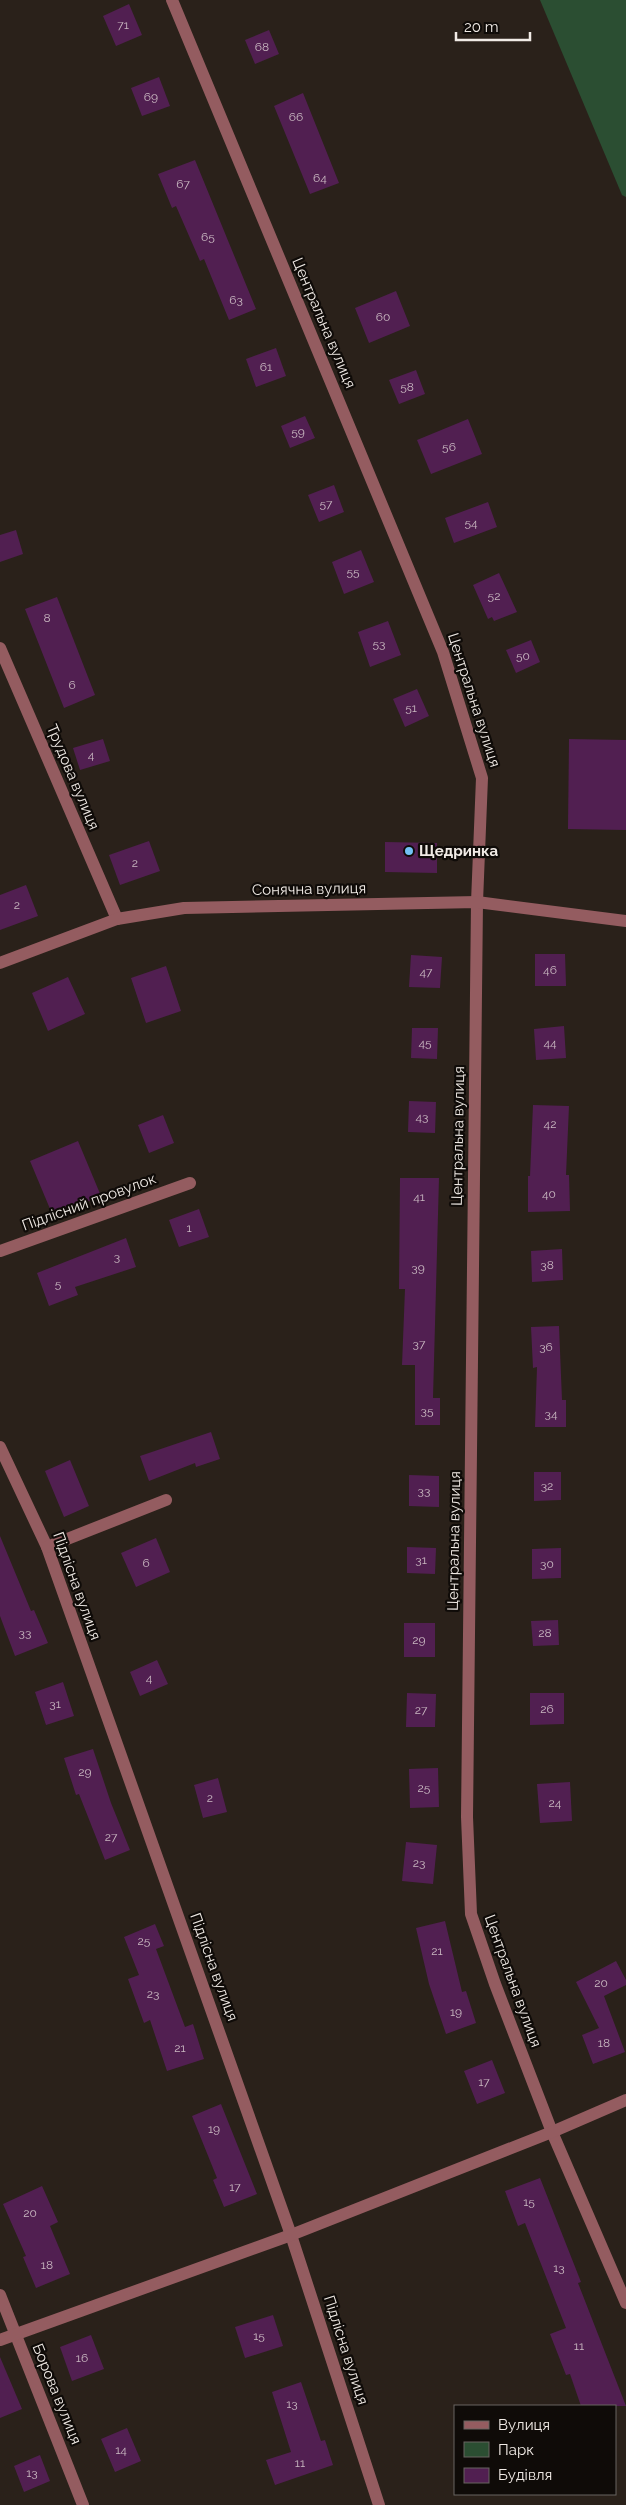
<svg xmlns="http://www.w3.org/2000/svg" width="626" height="2505" font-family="Raleway,sans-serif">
<rect width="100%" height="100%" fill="#2a211a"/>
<!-- green -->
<polygon fill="#2b4e32" points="540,0 626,0 626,197 622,195"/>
<!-- building -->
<g fill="#511f51">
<polygon points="129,4 142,35 116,46 103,16"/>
<polygon points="269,30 279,54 255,64 245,40"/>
<polygon points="159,77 170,106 142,116 131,88"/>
<polygon points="303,93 339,183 310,194 274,106"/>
<polygon points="195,160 256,309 229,320 204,259 200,261 176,206 172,208 158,174"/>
<polygon points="396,291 410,326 369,343 355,308"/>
<polygon points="276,348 286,376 256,387 246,359"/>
<polygon points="416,370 425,394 399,404 389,380"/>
<polygon points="305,416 315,438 290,448 281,426"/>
<polygon points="468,419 482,454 431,474 417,440"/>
<polygon points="334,485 344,512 319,522 308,495"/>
<polygon points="488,502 497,527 454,543 445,518"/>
<polygon points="16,530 23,554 0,562 0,535"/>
<polygon points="361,550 374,582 344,594 332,562"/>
<polygon points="499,573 517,612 494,621 492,617 488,619 473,585"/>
<polygon points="57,597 95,695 64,708 25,609"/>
<polygon points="388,621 401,655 370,667 358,632"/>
<polygon points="531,640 540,662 516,673 506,650"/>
<polygon points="417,689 429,716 405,727 393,699"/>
<polygon points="103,739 110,761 80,770 73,748"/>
<polygon points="569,739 626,740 626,830 568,829"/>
<polygon points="149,841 160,871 120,885 109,855"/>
<polygon points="385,842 437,843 437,873 385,872"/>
<polygon points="26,885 38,916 0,930 0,895"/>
<polygon points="535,954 565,954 566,986 535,986"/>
<polygon points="411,955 442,957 440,988 409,987"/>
<polygon points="166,966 181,1011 146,1023 131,978"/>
<polygon points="68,977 85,1014 48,1031 32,993"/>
<polygon points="564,1026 566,1058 536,1060 534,1029"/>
<polygon points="412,1028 438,1028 437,1059 411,1058"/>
<polygon points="409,1101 436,1102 435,1133 408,1132"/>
<polygon points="533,1105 569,1106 566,1175 569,1175 570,1211 528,1212 528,1176 530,1176"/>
<polygon points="163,1115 174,1143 149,1153 138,1125"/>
<polygon points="78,1141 101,1196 53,1216 30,1161"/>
<polygon points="400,1178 439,1178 433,1398 440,1398 440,1425 415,1425 415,1365 402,1365 405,1289 399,1289"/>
<polygon points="199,1209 209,1237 179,1247 169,1220"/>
<polygon points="126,1238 136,1267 75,1287 78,1295 49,1306 37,1273"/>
<polygon points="562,1249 563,1280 532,1282 531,1251"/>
<polygon points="559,1326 562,1400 566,1400 566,1427 535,1427 537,1367 533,1368 531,1327"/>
<polygon points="211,1432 220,1459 196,1467 195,1463 149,1481 140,1456"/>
<polygon points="70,1460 89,1506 64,1517 45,1471"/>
<polygon points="534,1472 561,1472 561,1500 534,1501"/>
<polygon points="409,1475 439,1476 439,1507 409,1506"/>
<polygon points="0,1536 31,1611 34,1610 48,1643 15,1656 0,1616"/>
<polygon points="156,1538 170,1572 136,1587 121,1553"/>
<polygon points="407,1547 436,1548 435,1574 407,1573"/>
<polygon points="561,1548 561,1578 532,1579 532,1549"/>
<polygon points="558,1620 559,1645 533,1646 531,1621"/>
<rect x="404" y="1623" width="31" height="34"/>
<polygon points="157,1660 168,1684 140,1696 130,1672"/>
<polygon points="63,1682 74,1716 46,1725 35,1692"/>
<polygon points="407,1693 436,1694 435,1727 406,1727"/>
<polygon points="530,1693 564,1693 564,1724 530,1725"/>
<polygon points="93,1749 111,1803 130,1850 105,1860 79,1794 76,1795 64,1758"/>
<polygon points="438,1768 439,1807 410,1808 409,1769"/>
<polygon points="218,1778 227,1812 203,1818 194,1785"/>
<polygon points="570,1782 572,1821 540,1823 537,1784"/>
<polygon points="406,1842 437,1845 433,1884 402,1881"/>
<polygon points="445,1921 462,1992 466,1991 476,2023 446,2034 429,1984 416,1928"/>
<polygon points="155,1924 164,1946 156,1949 185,2027 193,2024 204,2059 167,2071 150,2020 144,2023 128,1979 139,1975 124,1937"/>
<polygon points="616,1961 626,1980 626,1985 604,1996 625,2052 593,2064 582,2035 599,2028 576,1982"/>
<polygon points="492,2060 505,2093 477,2104 464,2071"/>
<polygon points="221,2104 257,2194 224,2207 213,2180 217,2178 192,2116"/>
<polygon points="540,2178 581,2282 578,2283 626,2406 581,2406 570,2374 566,2375 550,2334 566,2328 525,2223 518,2226 505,2191"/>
<polygon points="42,2186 58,2222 50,2226 70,2274 36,2288 23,2257 26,2256 3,2204"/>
<polygon points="273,2315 283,2346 245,2358 235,2327"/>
<polygon points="91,2335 104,2369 72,2381 60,2347"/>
<polygon points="0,2357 22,2409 0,2418"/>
<polygon points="301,2382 321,2441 325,2440 333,2465 275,2485 266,2460 291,2452 272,2392"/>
<polygon points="127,2428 141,2461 115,2472 101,2439"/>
<polygon points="40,2455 50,2481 24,2492 14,2466"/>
</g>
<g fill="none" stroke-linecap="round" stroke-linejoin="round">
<!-- minor -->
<g stroke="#945c60" stroke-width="12">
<polyline points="172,0 443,652 482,778 477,902 467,1817 471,1914 495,1984 552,2132 626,2303"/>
<polyline points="0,648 117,919"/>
<polyline points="0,963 117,919 184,908 477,902 626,921"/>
<polyline points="0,1251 190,1183"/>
<polyline points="0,1447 47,1547 291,2235 379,2505"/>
<polyline points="47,1547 166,1500"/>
<polyline points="0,2295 83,2505"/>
<polyline points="0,2340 291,2235 552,2132 626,2100"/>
</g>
</g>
<!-- markers -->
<circle fill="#72c1f5" stroke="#0f0b08" stroke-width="2" cx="409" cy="851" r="5"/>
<g text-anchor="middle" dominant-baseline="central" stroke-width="4.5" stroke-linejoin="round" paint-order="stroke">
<!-- number labels -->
<g font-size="12" fill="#c9b8c1">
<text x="123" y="25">71</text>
<text x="262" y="47">68</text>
<text x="151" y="97">69</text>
<text x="296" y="117">66</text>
<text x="320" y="178">64</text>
<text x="183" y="184">67</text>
<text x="208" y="237">65</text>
<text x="236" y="300">63</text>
<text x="383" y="317">60</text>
<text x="266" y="367">61</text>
<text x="407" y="387">58</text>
<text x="298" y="432">59</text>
<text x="449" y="447">56</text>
<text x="326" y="504">57</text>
<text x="471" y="523">54</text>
<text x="353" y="572">55</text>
<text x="494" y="596">52</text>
<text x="47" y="618">8</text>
<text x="379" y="644">53</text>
<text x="523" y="656">50</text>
<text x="72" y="685">6</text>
<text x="411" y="708">51</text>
<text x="91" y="755">4</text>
<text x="135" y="863">2</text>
<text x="17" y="905">2</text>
<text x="550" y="970">46</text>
<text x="426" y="972">47</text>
<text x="425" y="1043">45</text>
<text x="550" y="1043">44</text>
<text x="422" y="1117">43</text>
<text x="550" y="1124">42</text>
<text x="549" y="1194">40</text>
<text x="419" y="1197">41</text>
<text x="189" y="1228">1</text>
<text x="117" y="1257">3</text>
<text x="547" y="1265">38</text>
<text x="418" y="1268">39</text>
<text x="58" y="1284">5</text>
<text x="419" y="1344">37</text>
<text x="546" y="1347">36</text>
<text x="427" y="1411">35</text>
<text x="551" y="1414">34</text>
<text x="547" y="1486">32</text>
<text x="424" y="1491">33</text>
<text x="421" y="1560">31</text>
<text x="146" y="1563">6</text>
<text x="547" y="1564">30</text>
<text x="25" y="1633">33</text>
<text x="545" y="1633">28</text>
<text x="419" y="1640">29</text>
<text x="149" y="1678">4</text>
<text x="55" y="1704">31</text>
<text x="547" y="1709">26</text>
<text x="421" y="1710">27</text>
<text x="85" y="1772">29</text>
<text x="424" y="1788">25</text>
<text x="210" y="1798">2</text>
<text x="555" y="1803">24</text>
<text x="111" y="1837">27</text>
<text x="419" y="1863">23</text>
<text x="144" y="1941">25</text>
<text x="437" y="1951">21</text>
<text x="601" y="1983">20</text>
<text x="153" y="1994">23</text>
<text x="456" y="2012">19</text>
<text x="604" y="2043">18</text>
<text x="180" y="2048">21</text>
<text x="484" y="2082">17</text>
<text x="214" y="2129">19</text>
<text x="235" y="2187">17</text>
<text x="529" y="2202">15</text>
<text x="30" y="2213">20</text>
<text x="47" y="2265">18</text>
<text x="559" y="2268">13</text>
<text x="259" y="2336">15</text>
<text x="579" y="2346">11</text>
<text x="82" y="2358">16</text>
<text x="292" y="2404">13</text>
<text x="121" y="2450">14</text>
<text x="300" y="2463">11</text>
<text x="32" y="2473">13</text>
</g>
<!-- street labels -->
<g font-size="15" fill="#f1ebe6" stroke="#0f0b08">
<text transform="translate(324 323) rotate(67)">Центральна вулиця</text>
<text transform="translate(474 700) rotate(72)">Центральна вулиця</text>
<text transform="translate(73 777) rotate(67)">Трудова вулиця</text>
<text transform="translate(309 889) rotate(-1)">Сонячна вулиця</text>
<text transform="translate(458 1136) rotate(-89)">Центральна вулиця</text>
<text transform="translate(89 1202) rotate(-20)">Підлісний провулок</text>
<text transform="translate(454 1541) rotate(-89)">Центральна вулиця</text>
<text transform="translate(77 1586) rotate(70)">Підлісна вулиця</text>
<text transform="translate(214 1967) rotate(70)">Підлісна вулиця</text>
<text transform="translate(513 1981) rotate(70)">Центральна вулиця</text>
<text transform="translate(346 2350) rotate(72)">Підлісна вулиця</text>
<text transform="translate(57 2394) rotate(68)">Борова вулиця</text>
</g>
<!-- poi labels -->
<g font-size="15" font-weight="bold" fill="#f1ebe6" stroke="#0f0b08" text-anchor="start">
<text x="419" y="851">Щедринка</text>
</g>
</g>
<!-- legend -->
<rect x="454" y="2405" width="162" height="90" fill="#0f0b08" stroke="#696561"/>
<rect x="464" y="2421" width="25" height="8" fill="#945c60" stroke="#696561"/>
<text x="498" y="2430" font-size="15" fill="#f1ebe6">Вулиця</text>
<rect x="464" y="2442" width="25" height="15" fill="#2b4e32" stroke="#696561"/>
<text x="498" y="2455" font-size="15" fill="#f1ebe6">Парк</text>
<rect x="464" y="2468" width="25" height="15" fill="#511f51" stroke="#696561"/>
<text x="498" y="2480" font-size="15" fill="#f1ebe6">Будівля</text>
<!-- scale -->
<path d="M456 32v8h74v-8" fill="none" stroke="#f1ebe6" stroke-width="2.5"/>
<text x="464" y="32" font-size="15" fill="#f1ebe6" stroke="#0f0b08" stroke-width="4" paint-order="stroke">20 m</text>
</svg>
